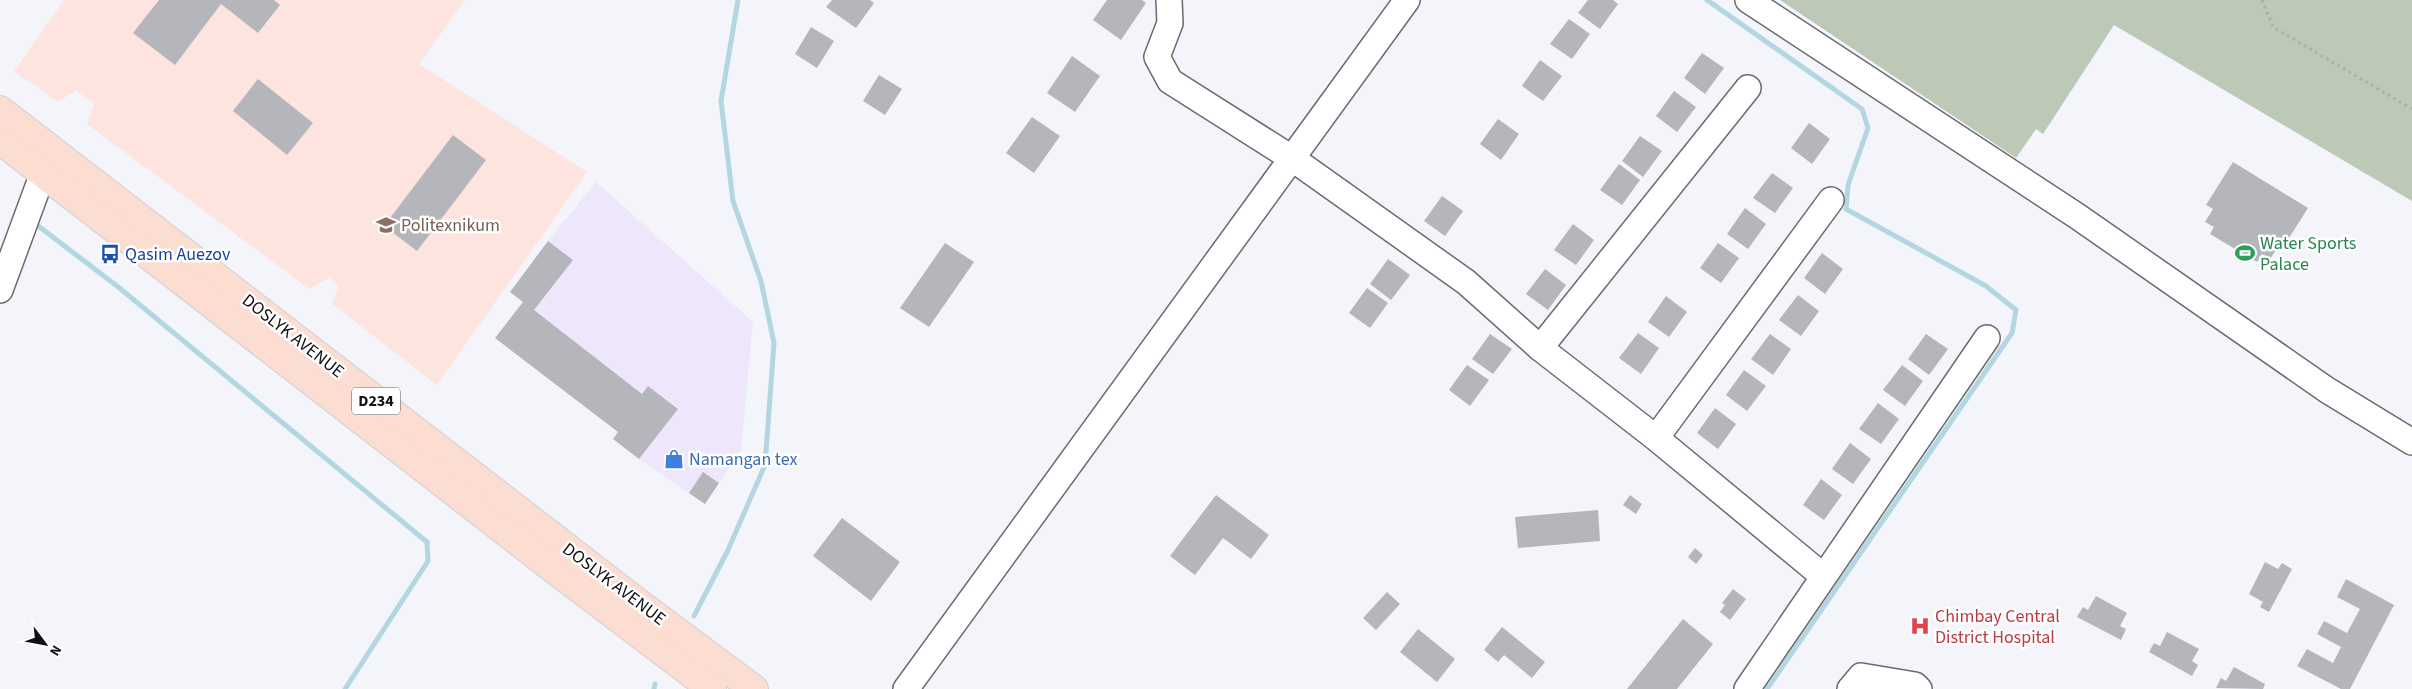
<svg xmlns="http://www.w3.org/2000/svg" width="2412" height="689" font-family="'Source Sans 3',sans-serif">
<rect width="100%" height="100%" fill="#f4f4fb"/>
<!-- industrial -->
<polygon fill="#eee7fc" points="596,182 753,322 741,449 705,504 639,459 678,408 648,386 642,394 534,310 573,260 548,241"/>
<!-- education -->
<polygon fill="#fee4de" points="64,0 465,0 419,64 587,172 437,385 332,304 339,286 329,278 309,289 87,124 94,104 76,90 58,102 14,71"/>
<!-- green -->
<polygon fill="#bbc9b6" points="1780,0 2412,0 2412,201 2114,25 2043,134 2036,129 2016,158"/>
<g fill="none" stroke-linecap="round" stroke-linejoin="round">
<!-- stream -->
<g stroke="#b2d7e0" stroke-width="5">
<polyline points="1707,0 1862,109 1868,128 1848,185 1846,209 1986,286 2016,310 2012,333 1767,689"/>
<polyline points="37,225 117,286 427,542 428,561 345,689"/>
<polyline points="694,616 728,550 765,465 774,343 761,281 733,201 721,101 738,0"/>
<polyline points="654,689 655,684"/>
</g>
</g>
<!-- building -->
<g fill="#b5b5bc">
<polygon points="159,0 274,0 280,5 258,33 221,4 175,65 133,33"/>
<polygon points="832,0 870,0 874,3 856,28 826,7"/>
<polygon points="1107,0 1142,0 1146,3 1121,40 1093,20"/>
<polygon points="1588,0 1613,0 1618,4 1600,29 1578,13"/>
<polygon points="1569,19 1590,34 1572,59 1550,44"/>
<polygon points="811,27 834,41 817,68 795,54"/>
<polygon points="1702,53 1724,68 1705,94 1684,78"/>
<polygon points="1072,56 1100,76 1075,112 1047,93"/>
<polygon points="1540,60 1562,76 1543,101 1522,86"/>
<polygon points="879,75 902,89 885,115 863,101"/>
<polygon points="258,79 313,123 287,155 233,111"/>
<polygon points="1674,91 1696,107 1677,132 1656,116"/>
<polygon points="1032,117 1060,136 1034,173 1006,153"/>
<polygon points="1498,119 1519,134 1501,160 1480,144"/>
<polygon points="1809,123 1830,139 1812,164 1791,148"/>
<polygon points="453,135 486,160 417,251 384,226"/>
<polygon points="1640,136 1662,151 1643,177 1622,161"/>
<polygon points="2233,162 2308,208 2282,249 2278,247 2270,259 2262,254 2257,262 2210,234 2214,227 2205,222 2213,209 2206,205"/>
<polygon points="1619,164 1640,180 1622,205 1600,190"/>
<polygon points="1772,173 1793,188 1775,213 1753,198"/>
<polygon points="1442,196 1463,211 1445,236 1424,221"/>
<polygon points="1745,208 1766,224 1748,249 1727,234"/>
<polygon points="1573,224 1594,240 1576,265 1554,250"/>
<polygon points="548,241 573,260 534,310 642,394 648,386 678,409 639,459 613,439 618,432 495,338 523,302 510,292"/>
<polygon points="945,243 974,262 929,327 900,308"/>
<polygon points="1718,243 1739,258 1721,283 1700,268"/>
<polygon points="1822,253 1843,269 1825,294 1804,278"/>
<polygon points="1388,259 1410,275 1391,300 1370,284"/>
<polygon points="1545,269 1566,285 1548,310 1526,294"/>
<polygon points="1367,288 1388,303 1370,328 1349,313"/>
<polygon points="1798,295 1819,311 1801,336 1779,320"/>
<polygon points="1666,296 1687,312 1669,337 1648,322"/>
<polygon points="1638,333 1659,348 1641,374 1619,358"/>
<polygon points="1490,334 1512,349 1493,374 1472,359"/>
<polygon points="1770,334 1791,349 1773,375 1751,359"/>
<polygon points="1926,334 1948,349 1929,375 1908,359"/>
<polygon points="1467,365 1489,380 1470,406 1449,390"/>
<polygon points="1902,365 1923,381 1905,406 1883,390"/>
<polygon points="1744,370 1766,386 1747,411 1726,395"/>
<polygon points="1878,403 1899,419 1881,444 1859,429"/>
<polygon points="1715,408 1736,424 1718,449 1697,433"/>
<polygon points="1850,443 1871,459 1853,484 1832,469"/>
<polygon points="703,472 719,483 705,504 689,493"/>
<polygon points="1821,479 1842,495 1824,520 1803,505"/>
<polygon points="1216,495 1269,535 1251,559 1223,538 1195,575 1170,556"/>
<polygon points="1630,495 1642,504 1636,514 1623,505"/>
<polygon points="1598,510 1600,541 1518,548 1515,517"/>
<polygon points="842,518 900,562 871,601 813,556"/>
<polygon points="1695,548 1703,555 1696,564 1688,557"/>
<polygon points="2265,562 2278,569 2282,563 2292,569 2269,612 2260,607 2263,602 2249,594"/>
<polygon points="2346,579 2394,605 2350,689 2341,689 2297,666 2307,649 2333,663 2341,647 2317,634 2324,621 2347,633 2360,609 2337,597"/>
<polygon points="1733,589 1746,599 1730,620 1720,612 1725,605 1722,603"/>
<polygon points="1387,592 1400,604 1376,630 1363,618"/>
<polygon points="2096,596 2127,613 2120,626 2126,629 2121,640 2077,617 2083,607 2088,610"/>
<polygon points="1683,619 1713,644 1677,689 1627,689"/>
<polygon points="1502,627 1545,662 1532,678 1504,655 1498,662 1484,650"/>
<polygon points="1418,629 1455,659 1437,682 1400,652"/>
<polygon points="2167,632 2199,649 2192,661 2198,665 2192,676 2149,652 2154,643 2160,646"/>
<polygon points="2234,667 2265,684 2263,689 2216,688 2221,678 2226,681"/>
</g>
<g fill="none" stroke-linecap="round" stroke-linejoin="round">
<defs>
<g id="minor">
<polyline points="1169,0 1170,23 1157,57 1170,81 1293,159 1466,282 1540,348 1656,438 1823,576"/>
<polyline points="1748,0 2077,216 2327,390 2412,442"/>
<polyline points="0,290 43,173"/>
<polyline points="1540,348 1748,88"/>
<polyline points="1656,438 1831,200"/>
<polyline points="906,689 1407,0"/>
<polyline points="1747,689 1987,338"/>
<polyline points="1850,689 1861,676 1915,685 1919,689"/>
</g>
<g id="major">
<polyline points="0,110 636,601 754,689"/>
<polyline points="0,140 560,574 712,689"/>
</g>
</defs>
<!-- minor casing -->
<use href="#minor" stroke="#6a6a70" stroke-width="28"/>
<!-- major casing -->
<use href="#major" stroke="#cfcfd0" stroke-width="30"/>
<!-- path -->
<polyline stroke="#adadb3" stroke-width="3" stroke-dasharray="2.5 4" stroke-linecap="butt" points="2262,0 2273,27 2412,109"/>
<!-- minor -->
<use href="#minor" stroke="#fff" stroke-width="25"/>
<!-- major -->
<use href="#major" stroke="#fcddd2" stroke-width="28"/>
</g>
<!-- icons -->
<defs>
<symbol id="university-bare" viewBox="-9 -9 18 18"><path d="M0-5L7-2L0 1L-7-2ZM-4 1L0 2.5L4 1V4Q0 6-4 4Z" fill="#8d6e63" stroke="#fff" stroke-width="2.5" paint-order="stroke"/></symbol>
<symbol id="stadium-bare" viewBox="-9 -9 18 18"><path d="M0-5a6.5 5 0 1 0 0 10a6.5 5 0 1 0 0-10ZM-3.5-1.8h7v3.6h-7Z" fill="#2e9e5b" stroke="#fff" stroke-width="2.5" paint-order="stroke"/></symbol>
<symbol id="bus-bare" viewBox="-9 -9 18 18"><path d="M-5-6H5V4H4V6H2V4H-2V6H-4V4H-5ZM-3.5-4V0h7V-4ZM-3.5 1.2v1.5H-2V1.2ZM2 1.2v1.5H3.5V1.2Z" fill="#1a4fb4" stroke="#fff" stroke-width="2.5" paint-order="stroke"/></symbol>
<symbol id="shop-bare" viewBox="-9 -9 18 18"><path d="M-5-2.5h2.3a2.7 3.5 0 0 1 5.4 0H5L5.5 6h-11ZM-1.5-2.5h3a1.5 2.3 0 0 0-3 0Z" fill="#3f7fe0" stroke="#fff" stroke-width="2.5" paint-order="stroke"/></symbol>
<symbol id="hospital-bare" viewBox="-9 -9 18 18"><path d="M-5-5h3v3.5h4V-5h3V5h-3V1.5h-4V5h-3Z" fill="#e0444e" stroke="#fff" stroke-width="2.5" paint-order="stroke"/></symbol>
</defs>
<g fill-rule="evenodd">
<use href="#university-bare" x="372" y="211" width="28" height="28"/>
<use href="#stadium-bare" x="2231" y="239" width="28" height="28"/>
<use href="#bus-bare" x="96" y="240" width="28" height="28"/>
<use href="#shop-bare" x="660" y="445" width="28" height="28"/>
<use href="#hospital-bare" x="1906" y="612" width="28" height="28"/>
</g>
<g text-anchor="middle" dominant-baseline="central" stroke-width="5" stroke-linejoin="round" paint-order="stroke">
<!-- shield labels -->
<rect fill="#fff" stroke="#58585a" stroke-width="1" x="352" y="387.5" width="48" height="27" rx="4"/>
<g font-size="16" font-weight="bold" fill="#101013">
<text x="376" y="401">D234</text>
</g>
<!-- education labels -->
<g font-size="18" fill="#785e54" stroke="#fff" text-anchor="start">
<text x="401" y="225">Politexnikum</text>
</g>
<!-- leisure labels -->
<g font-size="18" fill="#27864d" stroke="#fff" text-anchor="start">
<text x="2260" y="243">Water Sports<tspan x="2260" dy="21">Palace</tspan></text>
</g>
<!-- transit labels -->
<g font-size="18" fill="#164399" stroke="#fff" text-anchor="start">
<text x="125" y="254">Qasim Auezov</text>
</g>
<!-- street labels -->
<g font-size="18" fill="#101013" stroke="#fff">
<text transform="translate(293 336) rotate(38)">DOSLYK AVENUE</text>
<text transform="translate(614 584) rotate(37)">DOSLYK AVENUE</text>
</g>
<!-- shop labels -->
<g font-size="18" fill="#366cbe" stroke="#fff" text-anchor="start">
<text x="689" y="459">Namangan tex</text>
</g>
<!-- health labels -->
<g font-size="18" fill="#be3a42" stroke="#fff" text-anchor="start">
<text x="1935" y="616">Chimbay Central<tspan x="1935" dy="21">District Hospital</tspan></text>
</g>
</g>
<!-- north arrow -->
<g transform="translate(45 644) rotate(122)" stroke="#ffffff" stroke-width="4" paint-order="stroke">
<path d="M0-4L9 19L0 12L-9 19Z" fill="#101013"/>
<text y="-8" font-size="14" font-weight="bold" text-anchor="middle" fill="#101013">N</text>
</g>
</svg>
